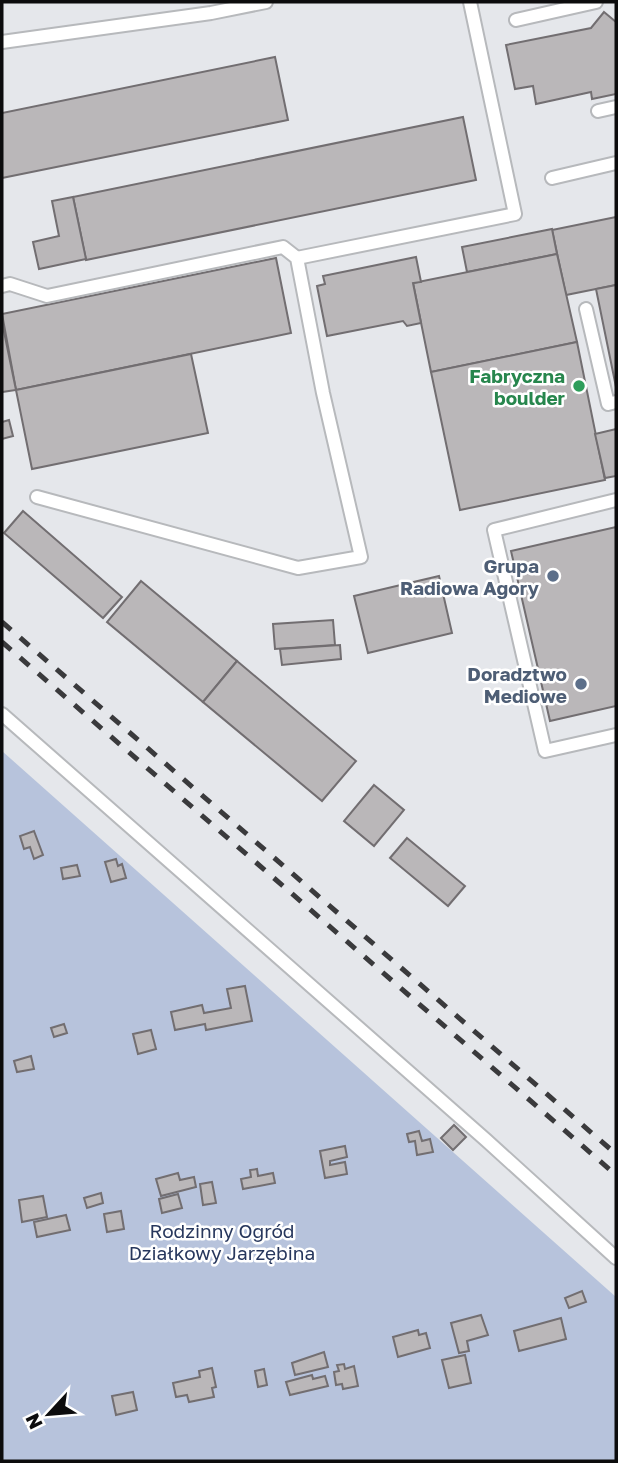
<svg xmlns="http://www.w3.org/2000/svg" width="618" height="1463" font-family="'Golos Text',sans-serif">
<rect width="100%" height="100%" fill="#e5e7eb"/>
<!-- green -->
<polygon fill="#b7c3dc" points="2,751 616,1297 616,1461 2,1461"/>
<!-- building -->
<g fill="#bab7b9" stroke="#726e71" stroke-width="2">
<polygon points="604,12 616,22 616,94 592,99 591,92 536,104 533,86 515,89 506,45 591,28"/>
<polygon points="275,57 288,120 2,178 2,113"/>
<polygon points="463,117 476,180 86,260 73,197"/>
<polygon points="73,197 86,259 39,269 33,242 59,236 52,201"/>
<polygon points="616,217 616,285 566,295 552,230"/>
<polygon points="552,229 557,254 467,272 462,247"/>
<polygon points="557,254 577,342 431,372 413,283"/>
<polygon points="416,257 421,282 413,283 421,323 407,326 403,321 327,336 317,286 325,284 323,276"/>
<polygon points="276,258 291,333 16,390 2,314"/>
<polygon points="616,285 616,387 596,289"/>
<polygon points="2,322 16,390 2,392"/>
<polygon points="577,342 605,480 460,510 431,372"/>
<polygon points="191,354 208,433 32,469 16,390"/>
<polygon points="9,420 13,436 2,439 2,422"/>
<polygon points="616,429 616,476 605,478 595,434"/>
<polygon points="23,511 122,597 103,618 4,533"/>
<polygon points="616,527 616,706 550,721 511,551"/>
<polygon points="439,576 452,633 368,653 354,596"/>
<polygon points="141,581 237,661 203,702 107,622"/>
<polygon points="333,620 335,645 275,649 273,624"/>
<polygon points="340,645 341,659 282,665 280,649"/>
<polygon points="237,661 356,761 322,801 203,702"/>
<polygon points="374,785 404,810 374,846 344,821"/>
<polygon points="34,831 43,855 34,859 30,847 24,849 20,836"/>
<polygon points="407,838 465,886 448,906 390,858"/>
<polygon points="116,859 118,866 122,864 126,878 111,882 105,862"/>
<polygon points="77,865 80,876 63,879 61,868"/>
<polygon points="245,986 252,1021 206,1030 205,1024 175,1030 171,1012 202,1005 204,1013 231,1008 227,989"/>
<polygon points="64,1024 67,1033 54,1037 51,1028"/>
<polygon points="151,1030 156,1049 138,1054 133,1034"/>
<polygon points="31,1056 34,1069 17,1072 14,1061"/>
<polygon points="454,1125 466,1137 453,1150 441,1138"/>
<polygon points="419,1131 422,1141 430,1139 433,1152 417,1155 415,1141 409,1142 407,1134"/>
<polygon points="345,1146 347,1157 330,1161 330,1165 345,1162 347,1174 325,1178 320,1151"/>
<polygon points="257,1169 258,1176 273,1173 275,1183 243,1189 241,1179 251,1177 250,1170"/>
<polygon points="178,1173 180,1180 194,1177 196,1187 161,1196 156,1179"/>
<polygon points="212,1182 216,1203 203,1205 200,1184"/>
<polygon points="101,1193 103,1203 87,1208 84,1198"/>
<polygon points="178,1194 182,1208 162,1213 159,1199"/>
<polygon points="43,1196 47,1217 22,1222 19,1200"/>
<polygon points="121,1211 124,1229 107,1232 104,1214"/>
<polygon points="66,1215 70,1230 37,1237 34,1222"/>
<polygon points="582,1291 586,1302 569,1308 565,1298"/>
<polygon points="481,1315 488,1335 467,1341 469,1351 459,1353 451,1323"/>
<polygon points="561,1318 566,1339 519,1351 514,1331"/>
<polygon points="418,1330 419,1335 426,1333 430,1348 398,1357 393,1337"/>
<polygon points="324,1352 328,1367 295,1375 292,1363"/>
<polygon points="465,1355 471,1383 449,1388 442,1360"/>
<polygon points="344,1364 345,1369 354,1366 358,1386 343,1389 342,1384 336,1385 334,1372 339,1371 337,1365"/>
<polygon points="212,1368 216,1387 212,1388 214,1397 189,1402 187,1395 176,1397 173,1383 200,1377 199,1371"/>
<polygon points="264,1369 267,1385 258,1387 255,1371"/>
<polygon points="312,1375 313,1379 325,1376 328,1386 290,1395 286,1382"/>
<polygon points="133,1392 137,1410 116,1415 112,1396"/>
</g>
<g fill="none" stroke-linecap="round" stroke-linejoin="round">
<defs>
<g id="service">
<polyline points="516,20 596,2"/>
<polyline points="2,42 211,13 266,2"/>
<polyline points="598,111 616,107"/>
<polyline points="552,178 616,163"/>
<polyline points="297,258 515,214 470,2"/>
<polyline points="2,286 10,284 47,296 283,247 297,258 323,393 361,557 298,568 37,497"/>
<polyline points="586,309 608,404 616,402"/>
<polyline points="616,500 494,530 545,751 616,735"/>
<polyline points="2,714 486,1140 616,1258"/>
</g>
</defs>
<!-- service casing -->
<use href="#service" stroke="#b7b9bc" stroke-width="16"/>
<!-- service -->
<use href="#service" stroke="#fff" stroke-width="12"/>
<!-- rail -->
<g stroke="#3a3a3c" stroke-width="5" stroke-dasharray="12 12" stroke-linecap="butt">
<polyline points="2,622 616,1154"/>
<polyline points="2,642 616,1175"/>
</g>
</g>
<!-- markers -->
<circle fill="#2e9e5b" stroke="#fff" stroke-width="2.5" cx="579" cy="386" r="7"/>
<g fill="#5c6f8a" stroke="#fff" stroke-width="2.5">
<circle cx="553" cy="576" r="7"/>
<circle cx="581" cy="684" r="7"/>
</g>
<g text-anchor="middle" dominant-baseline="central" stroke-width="5" stroke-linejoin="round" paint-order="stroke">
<!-- leisure labels -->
<g font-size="19" font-weight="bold" fill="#27864d" stroke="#fff" text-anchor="end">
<text x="565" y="375">Fabryczna<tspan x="565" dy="22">boulder</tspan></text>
</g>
<!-- service labels -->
<g font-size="19" font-weight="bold" fill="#4e5e75" stroke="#fff" text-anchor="end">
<text x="539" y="565">Grupa<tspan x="539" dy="22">Radiowa Agory</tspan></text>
<text x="567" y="673">Doradztwo<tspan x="567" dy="22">Mediowe</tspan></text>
</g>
<!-- park labels -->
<g font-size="19" fill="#27375d" stroke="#fff">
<text x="222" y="1230">Rodzinny Ogród<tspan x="222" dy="22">Działkowy Jarzębina</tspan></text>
</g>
</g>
<!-- border -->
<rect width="618" height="1463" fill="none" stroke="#0c0c0d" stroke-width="7"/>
<!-- north arrow -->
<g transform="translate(49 1414) rotate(244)" stroke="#ffffff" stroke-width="5" paint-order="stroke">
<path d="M0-5L12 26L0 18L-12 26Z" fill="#0c0c0d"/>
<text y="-10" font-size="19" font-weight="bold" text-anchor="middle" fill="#0c0c0d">N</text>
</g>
</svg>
